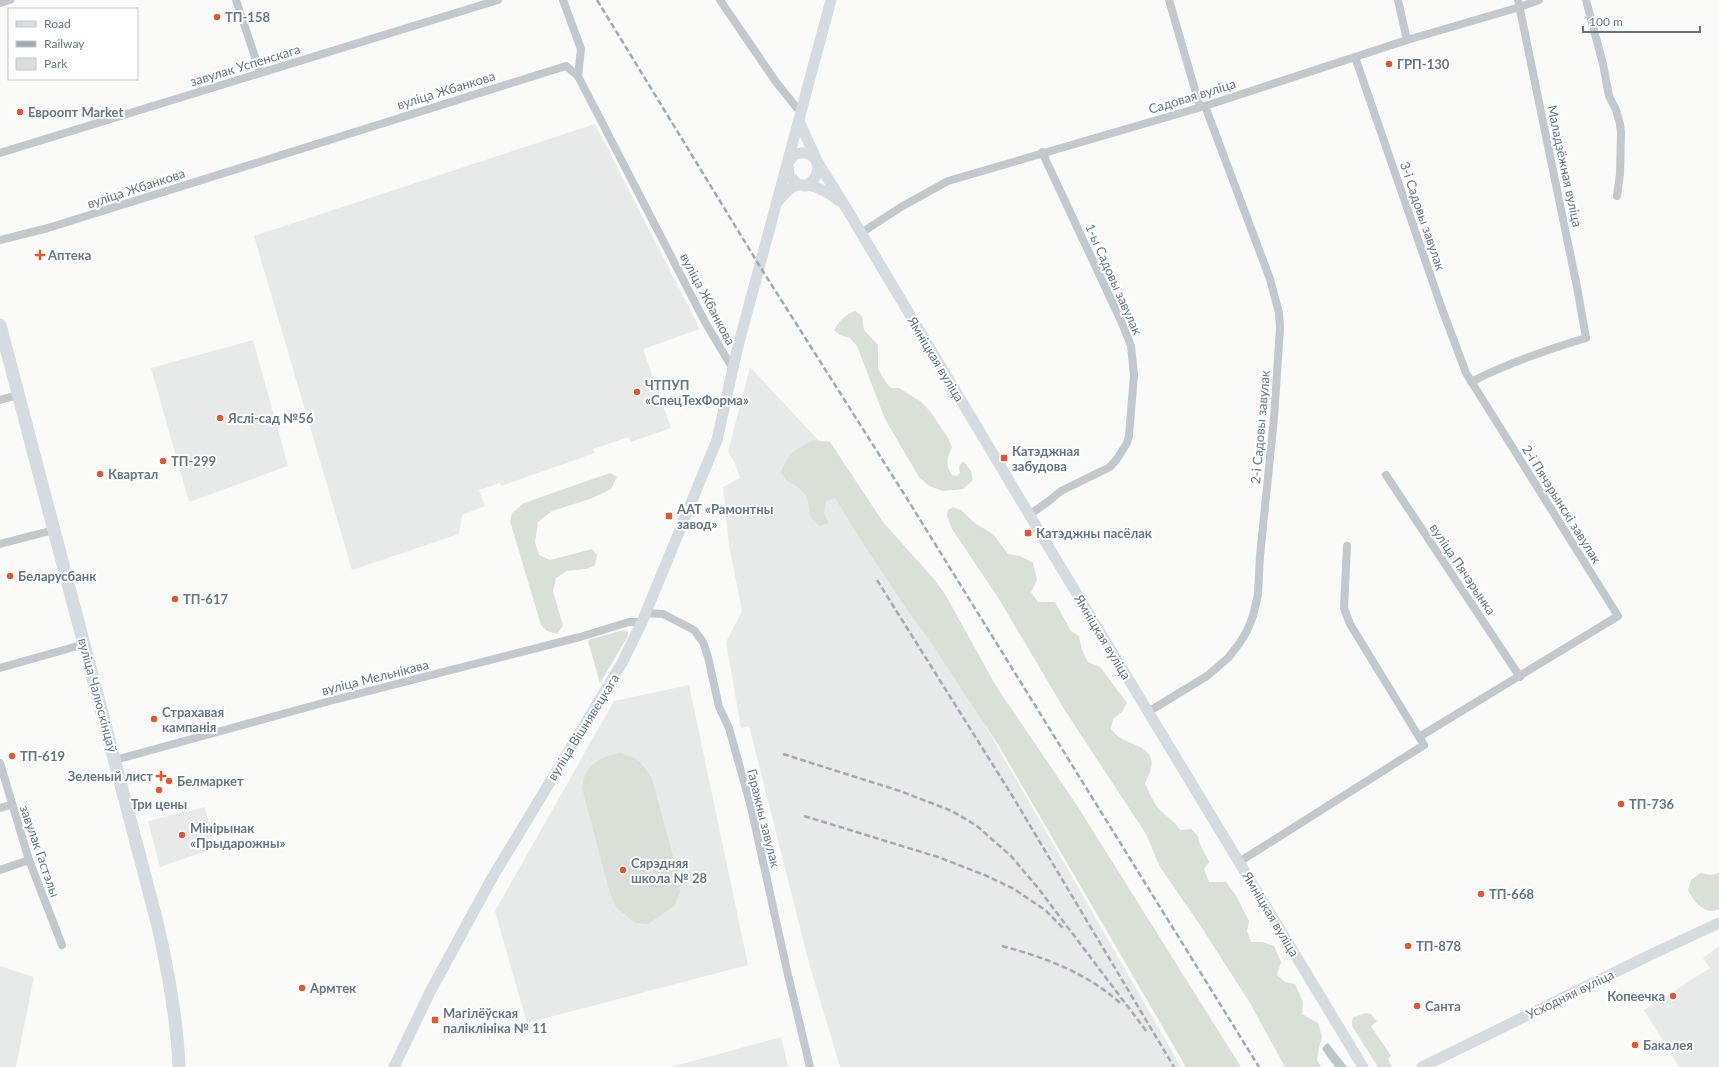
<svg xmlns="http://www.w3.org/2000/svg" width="1719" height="1067" font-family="Lato,sans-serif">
<rect width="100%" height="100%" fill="#fafaf8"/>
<!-- built -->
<g fill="#e8e9e9">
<polygon points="595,124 700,329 643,349 671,428 631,442 629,437 593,449 595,453 501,486 500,483 479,490 485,506 462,515 459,534 352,570 254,236"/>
<polygon points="253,340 288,466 189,502 151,368"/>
<polygon points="750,367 819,441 910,594 1181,1067 840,1067 809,963 749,726 741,728 726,642 742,611 729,545 723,487 740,478 734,461 728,452"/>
<polygon points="689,685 748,965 527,1023 495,911 614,701"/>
<polygon points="205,807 215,848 160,867 148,821"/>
<polygon points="1719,946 1719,1067 1679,1067 1644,1010 1710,968 1703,958"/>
<polygon points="0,966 34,977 16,1067 0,1067"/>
<polygon points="781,1037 788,1067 671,1067"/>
</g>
<!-- green -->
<g fill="#dadfd7">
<path d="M 855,311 L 862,316 L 864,330 L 878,345 L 878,369 L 887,384 L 892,388 L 899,388 L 920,401 L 930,411 L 948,438 L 952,447 C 947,458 945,465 952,475 L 957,476 L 960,473 L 959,467 L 963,461 L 971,471 L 973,480 L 963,489 L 943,491 L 929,486 L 919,477 L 885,419 L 857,346 L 850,338 L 840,335 L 834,330 C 839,321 846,314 855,311 Z"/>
<path d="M 813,440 L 830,442 L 883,522 L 933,578 L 945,594 L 996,686 L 1078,807 L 1241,1067 L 1186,1067 L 999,746 L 928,638 L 912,617 L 868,551 L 835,498 L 826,501 L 824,513 L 829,523 L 819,526 L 811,518 L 807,496 L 798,487 L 787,481 L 781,472 C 789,451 794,451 813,440 Z"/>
<polygon points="610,473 617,477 611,489 590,499 552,511 538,522 535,542 539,555 550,560 592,549 597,555 595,565 586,569 567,571 556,578 553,591 563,626 557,634 547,631 541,625 510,521 512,513 524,503"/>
<path d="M 953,507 L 961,510 L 976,524 L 993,534 L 1008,554 L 1020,556 L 1033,563 L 1037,580 L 1031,592 L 1038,602 L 1055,602 L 1071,631 L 1079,636 L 1082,650 L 1088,662 L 1100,667 L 1127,703 L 1122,712 L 1113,719 L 1111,729 C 1114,732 1117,736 1121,738 C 1126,742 1133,743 1138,746 C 1157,755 1153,767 1145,783 C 1149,792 1153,802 1159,809 C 1167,817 1174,821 1180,830 L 1191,829 L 1198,836 C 1199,846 1205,852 1209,862 L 1204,869 L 1209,882 L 1226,882 L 1235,894 L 1249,921 L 1247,931 L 1251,942 L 1262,942 L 1274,946 L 1281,962 L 1277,975 L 1285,982 L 1295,984 L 1303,1002 L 1302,1014 L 1318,1023 L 1322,1037 L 1319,1047 L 1317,1060 L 1321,1067 L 1285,1067 L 1250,1003 L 1200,925 L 1160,867 L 1146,834 L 1064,709 L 999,599 L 952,529 L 947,516 L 948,510 Z"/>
<polygon points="624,630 628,632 628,636 600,683 588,641 591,639"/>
<path d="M 620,753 C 636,756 644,765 652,779 L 679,878 L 680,892 L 674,906 L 648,924 L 636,923 L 624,914 L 616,907 L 610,893 L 582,788 C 584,766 600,756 620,753 Z"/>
<path d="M 1701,873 L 1710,875 L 1719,873 L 1719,909 C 1705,916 1694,902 1688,890 L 1691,880 Z"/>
<polygon points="1366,1013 1371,1014 1377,1021 1371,1026 1391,1056 1388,1059 1392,1067 1378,1067 1352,1026 1352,1020 1354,1017"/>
</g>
<!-- water -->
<polygon fill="#bbc7cb" points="1328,1043 1347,1067 1335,1067 1322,1049 1325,1045"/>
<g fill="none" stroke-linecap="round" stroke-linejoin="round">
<!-- street -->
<g stroke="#c3c8cc" stroke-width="8">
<polyline points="236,0 260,72"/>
<polyline points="563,0 581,49 578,76"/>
<polyline points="720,0 776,82 801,113"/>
<polyline points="1169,0 1200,107"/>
<polyline points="1398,0 1407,40"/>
<polyline points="1586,0 1603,64 1609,96 1616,110 1620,124 1621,133 1620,174 1617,196"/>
<polyline points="0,3 10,0"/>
<polyline points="1355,57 1442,309 1466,373 1618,616 1419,737"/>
<polyline points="0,153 498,0"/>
<polyline points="861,233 901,207 948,181 1205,106 1407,40 1520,7 1539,0"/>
<polyline points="0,240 48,228 566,66 578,76 705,322 733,369"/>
<path d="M 1471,382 C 1508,363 1546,350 1586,338 L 1577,287 L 1518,0"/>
<polyline points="0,400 18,395"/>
<polyline points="1386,475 1520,677"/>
<polyline points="1029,515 1049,501 1061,491 1110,467 1117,459 1127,443 1129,436 1134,375 1131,346 1122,323 1042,152"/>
<polyline points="0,544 54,530"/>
<polyline points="645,613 663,614 694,630 703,642 708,657 719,707 729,728 751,807 788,975 810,1067"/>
<polyline points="0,668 85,644"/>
<polyline points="1148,712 1207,676 1228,658 1239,644 1247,631 1253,616 1258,594 1260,556 1274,418 1280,328 1279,313 1270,279 1205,106"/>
<polyline points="115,760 330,701 580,637 629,622 642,622"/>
<polyline points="0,763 29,860 62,945"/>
<polyline points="0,808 11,805"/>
<polyline points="1239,862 1424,745 1350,624 1344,608 1347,546"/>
<polyline points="0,870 29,860"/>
</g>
<!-- secondary -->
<g stroke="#d6dbdf" stroke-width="11">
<polyline points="799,121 817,161 845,206 1054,556 1363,1067"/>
<path d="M 798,185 L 789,175 L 788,163 L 794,155 C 818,144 827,176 805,186"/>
<path d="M 778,201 C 783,196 790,186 798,185 C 813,183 828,192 839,201"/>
<polyline points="394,1067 430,992 492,878 622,663 642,622 679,532 717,440 737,350 831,0"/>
<polyline points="1422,1067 1648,956 1719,923"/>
</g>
<!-- primary -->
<path stroke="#d6dbdf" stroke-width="13" d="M 0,325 L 157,922 C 168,970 177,1018 179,1067"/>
<!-- rail -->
<g stroke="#a2aab0" stroke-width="2.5" stroke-dasharray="6 3" stroke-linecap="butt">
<polyline points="597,0 759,265 906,497 1259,1067"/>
<polyline points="877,580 1013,797 1174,1067"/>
<polyline points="783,754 900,791 952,811 977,826 1011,856 1038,888 1147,1032"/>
<polyline points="804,816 938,857 987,876 1014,889 1045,910 1063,928"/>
<path d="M 1002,946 C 1044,957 1087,973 1120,1003"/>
</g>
</g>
<!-- markers -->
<g fill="#e4572e" stroke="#fff" stroke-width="1.5">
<circle cx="217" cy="17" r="4"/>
<circle cx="1389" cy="64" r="4"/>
<circle cx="20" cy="112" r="4"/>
<path d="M38 249h4v4h4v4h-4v4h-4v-4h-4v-4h4z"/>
<circle cx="637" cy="392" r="4"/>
<circle cx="220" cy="418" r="4"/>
<rect x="1000" y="454" width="8" height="8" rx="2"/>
<circle cx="163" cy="461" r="4"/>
<circle cx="100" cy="474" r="4"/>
<rect x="665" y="512" width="8" height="8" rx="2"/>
<rect x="1024" y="529" width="8" height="8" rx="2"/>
<circle cx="10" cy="576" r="4"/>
<circle cx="175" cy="599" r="4"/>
<circle cx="154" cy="719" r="4"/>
<circle cx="12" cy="756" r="4"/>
<path d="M159 770h4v4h4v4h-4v4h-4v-4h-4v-4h4z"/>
<circle cx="169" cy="781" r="4"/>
<circle cx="159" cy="790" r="4"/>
<circle cx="1621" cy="804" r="4"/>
<circle cx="182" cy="835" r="4"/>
<circle cx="623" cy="870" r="4"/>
<circle cx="1481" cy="894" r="4"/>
<circle cx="1408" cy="946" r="4"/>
<circle cx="302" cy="988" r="4"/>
<circle cx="1673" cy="996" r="4"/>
<circle cx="1417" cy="1006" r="4"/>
<rect x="431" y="1016" width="8" height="8" rx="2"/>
<circle cx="1635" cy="1045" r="4"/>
</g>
<g text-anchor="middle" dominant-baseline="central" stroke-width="4" stroke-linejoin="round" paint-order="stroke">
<!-- poi labels -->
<g font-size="13" font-weight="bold" fill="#657683" stroke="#fff" text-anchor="start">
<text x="225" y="17">ТП-158</text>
<text x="1397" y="64">ГРП-130</text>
<text x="28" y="112">Евроопт Market</text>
<text x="48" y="255">Аптека</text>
<text x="645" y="385">ЧТПУП<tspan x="645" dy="15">«СпецТехФорма»</tspan></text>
<text x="228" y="418">Яслі-сад №56</text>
<text x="1012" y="451">Катэджная<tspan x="1012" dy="15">забудова</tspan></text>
<text x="171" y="461">ТП-299</text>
<text x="108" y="474">Квартал</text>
<text x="677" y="509">ААТ «Рамонтны<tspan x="677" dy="15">завод»</tspan></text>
<text x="1036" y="533">Катэджны пасёлак</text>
<text x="18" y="576">Беларусбанк</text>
<text x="183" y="599">ТП-617</text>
<text x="162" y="712">Страхавая<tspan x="162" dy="15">кампанія</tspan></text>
<text x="20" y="756">ТП-619</text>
<text x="153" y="776" text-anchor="end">Зеленый лист</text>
<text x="177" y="781">Белмаркет</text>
<text x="159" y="804" text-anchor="middle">Три цены</text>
<text x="1629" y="804">ТП-736</text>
<text x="190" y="828">Мінірынак<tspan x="190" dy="15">«Прыдарожны»</tspan></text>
<text x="631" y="863">Сярэдняя<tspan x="631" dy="15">школа № 28</tspan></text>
<text x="1489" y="894">ТП-668</text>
<text x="1416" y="946">ТП-878</text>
<text x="310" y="988">Армтек</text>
<text x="1665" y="996" text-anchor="end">Копеечка</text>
<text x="1425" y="1006">Санта</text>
<text x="443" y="1013">Магілёўская<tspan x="443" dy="15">паліклініка № 11</tspan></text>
<text x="1643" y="1045">Бакалея</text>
</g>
<!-- street labels -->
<g font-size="13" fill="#657683" stroke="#fff">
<text transform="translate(245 65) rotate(-17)">завулак Успенскага</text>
<text transform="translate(446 90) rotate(-17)">вуліца Жбанкова</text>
<text transform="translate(1192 96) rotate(-17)">Садовая вуліца</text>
<text transform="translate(1565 166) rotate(78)">Маладзёжная вуліца</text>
<text transform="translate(136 188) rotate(-18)">вуліца Жбанкова</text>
<text transform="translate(1423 216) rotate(71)">3-і Садовы завулак</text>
<text transform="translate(1114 279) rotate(66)">1-ы Садовы завулак</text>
<text transform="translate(708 299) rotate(62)">вуліца Жбанкова</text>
<text transform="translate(936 359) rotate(59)">Ямніцкая вуліца</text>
<text transform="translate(1260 427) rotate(-85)">2-і Садовы завулак</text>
<text transform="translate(1562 504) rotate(58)">2-і Пячэрынскі завулак</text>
<text transform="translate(1463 569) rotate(56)">вуліца Пячэрынка</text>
<text transform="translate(1103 637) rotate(59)">Ямніцкая вуліца</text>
<text transform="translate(375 677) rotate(-14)">вуліца Мельнікава</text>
<text transform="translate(98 695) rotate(75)">вуліца Чалюскінцаў</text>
<text transform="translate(583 727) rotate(-58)">вуліца Вішнявецкага</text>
<text transform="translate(764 818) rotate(76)">Гаражны завулак</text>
<text transform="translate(40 851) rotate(71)">завулак Гастэлы</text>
<text transform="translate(1271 914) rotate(59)">Ямніцкая вуліца</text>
<text transform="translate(1570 994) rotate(-26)">Усходняя вуліца</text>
</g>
</g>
<!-- legend -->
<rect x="8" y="8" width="130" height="72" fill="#ffffff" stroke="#c1c8cd"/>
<rect x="16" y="21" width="20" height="6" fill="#d6dbdf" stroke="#c1c8cd"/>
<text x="44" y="28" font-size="12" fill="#657683">Road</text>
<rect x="16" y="41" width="20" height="6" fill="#a2aab0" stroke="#c1c8cd"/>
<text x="44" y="48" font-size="12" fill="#657683">Railway</text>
<rect x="16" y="58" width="20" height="12" fill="#dadfd7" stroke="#c1c8cd"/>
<text x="44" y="68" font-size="12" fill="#657683">Park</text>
<!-- scale -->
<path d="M1583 26v6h117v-6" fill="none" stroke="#657683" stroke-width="2"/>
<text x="1589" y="26" font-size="12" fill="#657683" stroke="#ffffff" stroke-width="3" paint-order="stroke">100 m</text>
</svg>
